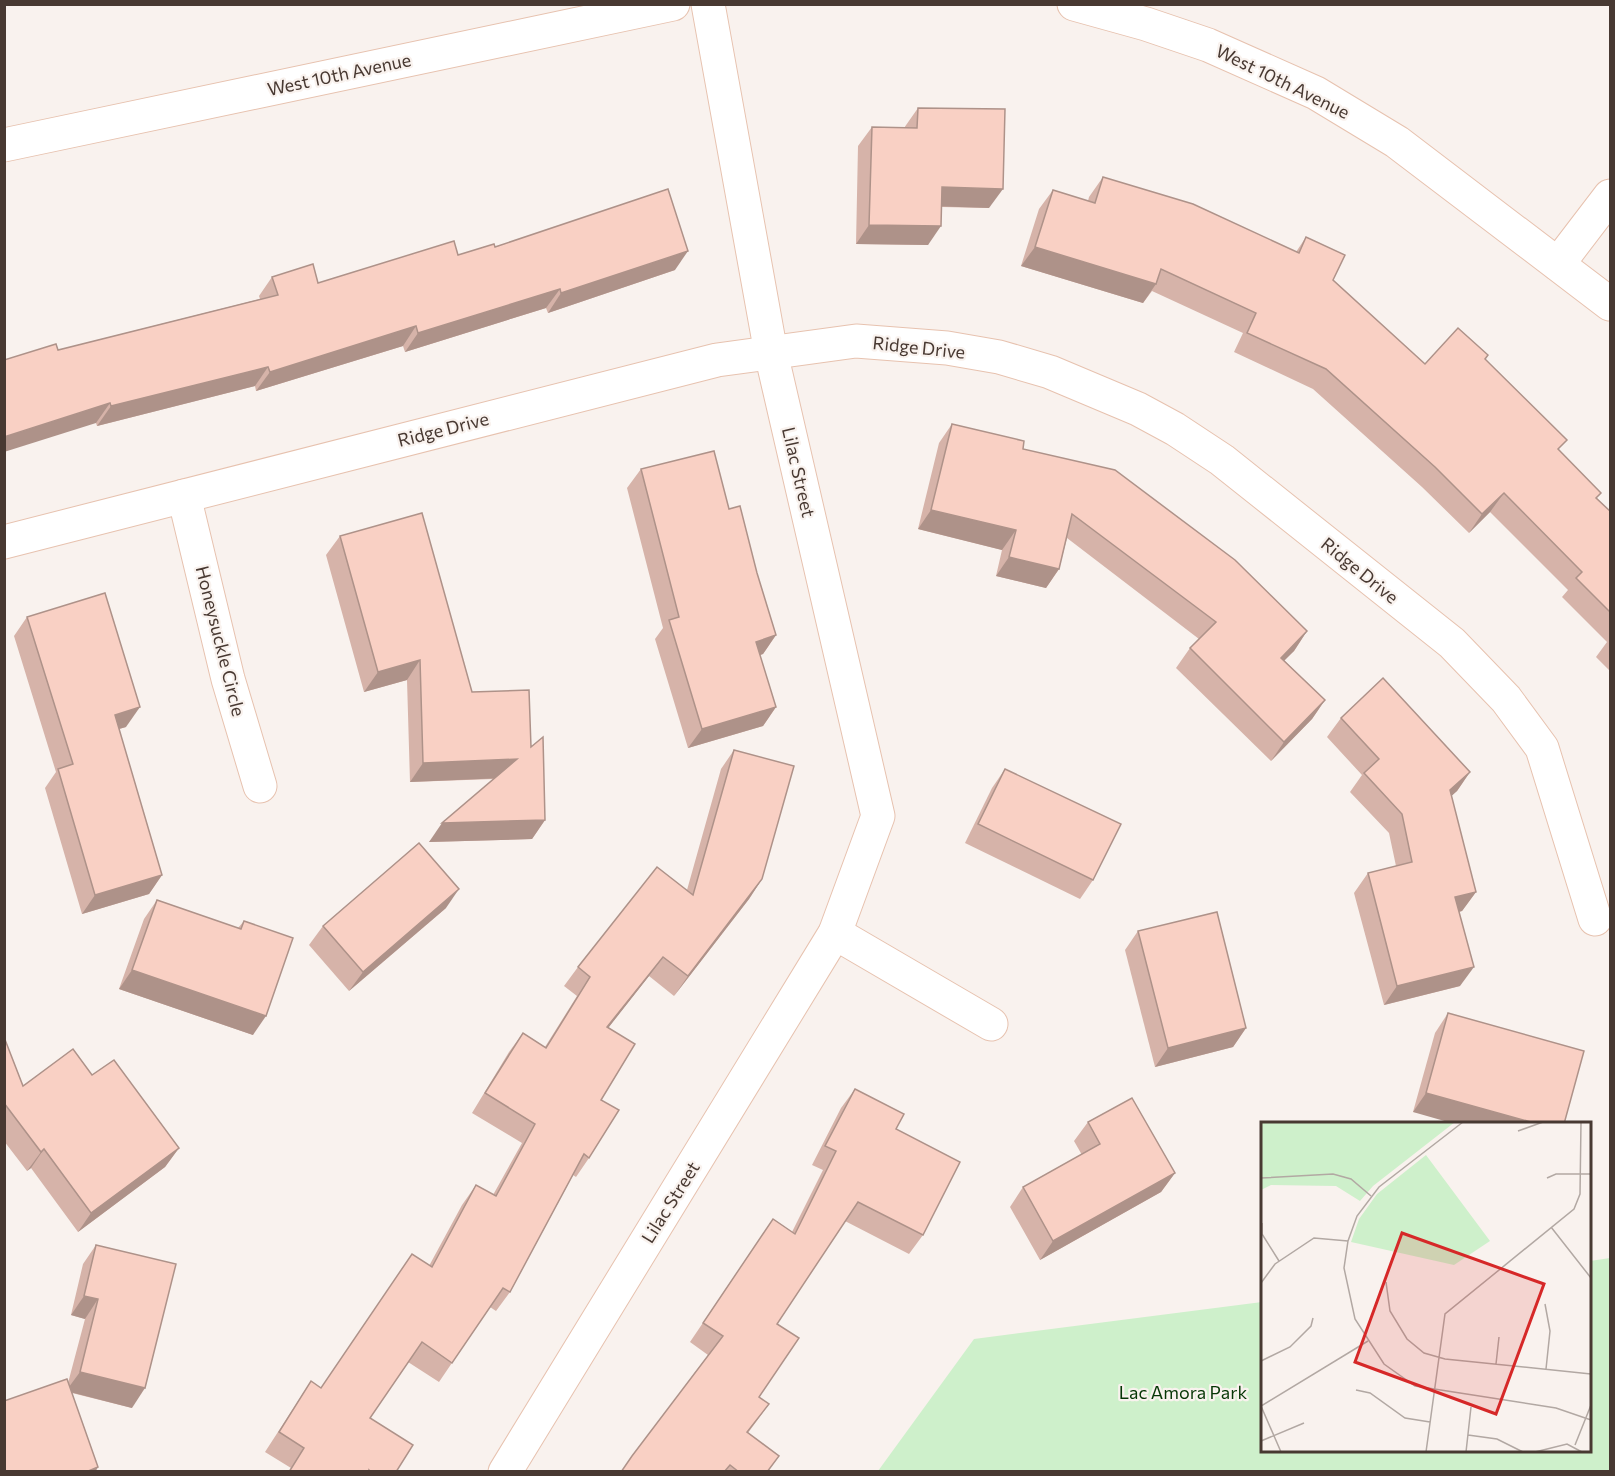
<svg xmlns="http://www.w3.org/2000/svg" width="1615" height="1476" font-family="Commissioner,sans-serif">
<rect width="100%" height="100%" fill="#f9f2ee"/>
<!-- green -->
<polygon fill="#cef0cb" points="1610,1258 1610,1471 878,1471 974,1339 1262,1302 1262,1450 1590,1450 1590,1261"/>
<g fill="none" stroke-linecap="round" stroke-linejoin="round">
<defs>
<g id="street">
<polyline points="1074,4 1146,24 1208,45 1316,93 1397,142 1610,304"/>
<polyline points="4,145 673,4"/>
<polyline points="1558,264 1610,196"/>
<polyline points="184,496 228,679 260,786"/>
<polyline points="4,542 717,360 856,341 947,348 999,357 1050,372 1138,409 1175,429 1222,460 1452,643 1506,699 1542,748 1595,919"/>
<polyline points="835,933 991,1024"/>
<polyline points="505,1472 835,933 878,816 771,353 708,4"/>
</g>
</defs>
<!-- street casing -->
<use href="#street" stroke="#e7c2af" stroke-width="35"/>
<!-- street -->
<use href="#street" stroke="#fff" stroke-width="33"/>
</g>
<!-- wall -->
<g fill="#d6b3a9">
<polygon points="918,108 989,208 942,207 928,245 856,244 858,146 872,127 904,128"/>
<polygon points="1103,177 1296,252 1306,237 1333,280 1425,364 1485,359 1597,498 1611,512 1611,672 1596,657 1607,642 1562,597 1568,590 1490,512 1469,533 1422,487 1313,389 1234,352 1243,333 1152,291 1143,303 1021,266 1039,209 1053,190 1088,201 1089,197"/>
<polygon points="495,247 675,270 548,313 546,308 405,352 403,346 256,391 255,386 97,426 96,423 58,350 260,299 259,296 272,277 318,283"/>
<polygon points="952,424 1023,449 1307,631 1294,651 1284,660 1325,700 1312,719 1271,761 1176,668 1190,648 1199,639 1067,538 1059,569 1046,588 996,576 1002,550 918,529 939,443"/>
<polygon points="641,469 757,573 776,635 763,654 760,655 776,707 763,726 688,748 655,639 663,628 627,488"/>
<polygon points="340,536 472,692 531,747 545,820 532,839 429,842 494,779 410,782 407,680 364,692 326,555"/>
<polygon points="27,617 126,727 119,729 162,875 149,894 82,914 45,788 56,772 14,636"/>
<polygon points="1341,718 1470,772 1457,791 1451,796 1476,892 1462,911 1459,912 1460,986 1384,1005 1354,893 1368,873 1396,866 1389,833 1350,792 1362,775 1327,737"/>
<polygon points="734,750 762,879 749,899 674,996 649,976 608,1028 601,1100 589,1158 576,1177 573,1175 510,1292 496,1311 490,1307 439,1382 408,1362 370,1418 396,1472 288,1472 291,1468 265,1452 298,1401 311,1381 321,1388 429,1266 462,1205 476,1185 493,1195 522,1143 472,1113 509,1052 523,1033 545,1047 577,996 564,986 578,967 687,890 721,769"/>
<polygon points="1005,769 1093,880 1080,899 965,843 992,788"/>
<polygon points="157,900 238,928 244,921 253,1035 119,989 144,919"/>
<polygon points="446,908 349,991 309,945 323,926"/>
<polygon points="1138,931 1246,1028 1233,1047 1155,1067 1125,950"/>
<polygon points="1448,1013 1564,1124 1413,1112 1435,1033"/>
<polygon points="4,1037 23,1086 92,1075 179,1148 165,1167 78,1232 31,1168 27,1171 4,1141"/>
<polygon points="855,1089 896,1129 923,1235 909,1254 845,1221 777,1324 759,1397 769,1404 748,1433 768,1472 621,1472 708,1355 690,1342 773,1219 792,1232 823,1170 812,1165 841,1108"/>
<polygon points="1088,1122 1175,1173 1161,1192 1040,1260 1010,1207 1023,1187 1082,1155 1074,1141"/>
<polygon points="96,1245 132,1408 72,1393 98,1467 95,1472 4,1472 68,1383 85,1319 71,1315 83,1264"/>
</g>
<!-- shaded-wall -->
<g fill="#ae9289">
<polygon points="942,187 1003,189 989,208 929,206"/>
<polygon points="869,225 941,226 928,245 856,244"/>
<polygon points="1035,247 1156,284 1143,303 1021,266"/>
<polygon points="688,251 675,270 548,313 561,293"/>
<polygon points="560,289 546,308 405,352 418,333"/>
<polygon points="416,326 403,346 256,391 270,372"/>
<polygon points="268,367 255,386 97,426 111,406"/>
<polygon points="110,403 96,423 4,452 4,437"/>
<polygon points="1504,493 1490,512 1469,533 1482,514"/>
<polygon points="931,510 1016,530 1002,550 918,529"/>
<polygon points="1009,557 1059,569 1046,588 996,576"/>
<polygon points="1307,631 1294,651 1268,677 1281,658"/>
<polygon points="776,635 763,654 743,661 756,642"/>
<polygon points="420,660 407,680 364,692 378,672"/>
<polygon points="1325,700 1312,719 1271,761 1284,742"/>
<polygon points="140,707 126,727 101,734 115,715"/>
<polygon points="776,707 763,726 688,748 702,729"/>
<polygon points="517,759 504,778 410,782 423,763"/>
<polygon points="1470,772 1457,791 1437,809 1450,790"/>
<polygon points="545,820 532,839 429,842 442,823"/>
<polygon points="162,875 149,894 82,914 95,895"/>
<polygon points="762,879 749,899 674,996 688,976"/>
<polygon points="459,889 446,908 349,991 363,972"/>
<polygon points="1476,892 1462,911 1442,916 1455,897"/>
<polygon points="663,957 649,976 594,1046 607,1027"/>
<polygon points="1474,967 1460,986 1384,1005 1397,986"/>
<polygon points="132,970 266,1016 253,1035 119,989"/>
<polygon points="1246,1028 1233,1047 1155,1067 1168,1048"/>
<polygon points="1426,1093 1538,1124 1455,1124 1413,1112"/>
<polygon points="179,1148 165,1167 78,1232 91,1213"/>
<polygon points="44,1149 31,1168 27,1171 41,1152"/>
<polygon points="1175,1173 1161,1192 1040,1260 1053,1241"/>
<polygon points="84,1296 98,1299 85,1319 71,1315"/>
<polygon points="80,1372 145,1388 132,1408 66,1391"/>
<polygon points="98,1467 95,1472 86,1472"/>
</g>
<!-- building -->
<g fill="#f9d0c4" stroke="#ae9289" stroke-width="1.5">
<polygon points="918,108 1005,109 1003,189 942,187 941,226 869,225 872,127 917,128"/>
<polygon points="1103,177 1193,204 1299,253 1306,237 1345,255 1333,280 1425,364 1458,328 1488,355 1485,359 1567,440 1558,449 1601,493 1596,498 1611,512 1611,613 1576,578 1582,572 1504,493 1482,514 1435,467 1326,369 1247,333 1256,313 1161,269 1156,284 1035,247 1053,190 1095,203"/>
<polygon points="668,189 688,251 561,293 560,289 418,333 416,326 270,372 268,367 111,406 110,403 4,437 4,360 56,344 58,350 278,295 272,277 313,264 318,283 454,241 458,255 494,244 495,247"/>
<polygon points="952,424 1024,441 1023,449 1115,470 1235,560 1307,631 1281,658 1325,700 1284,742 1190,648 1216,622 1072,514 1059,569 1009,557 1016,530 931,510"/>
<polygon points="714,451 729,509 740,506 757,573 776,635 756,642 776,707 702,729 669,620 679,617 641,469"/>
<polygon points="422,513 472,692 529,690 531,747 543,737 545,820 442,823 517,759 423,763 420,660 378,672 340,536"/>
<polygon points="105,593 140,707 115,715 162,875 95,895 58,769 73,764 27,617"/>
<polygon points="1383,678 1470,772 1450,790 1476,892 1455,897 1474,967 1397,986 1368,873 1412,862 1402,814 1364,773 1379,759 1341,718"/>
<polygon points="734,750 794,766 762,879 688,976 663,957 607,1027 635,1044 601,1100 619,1110 589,1158 584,1154 510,1292 503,1288 452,1363 422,1342 370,1418 413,1445 396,1472 371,1472 369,1470 369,1472 289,1472 304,1448 279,1432 311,1381 321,1388 412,1254 432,1267 476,1185 496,1196 535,1124 485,1093 523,1033 546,1048 590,977 578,967 657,867 693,895"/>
<polygon points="1005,769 1121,824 1093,880 978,824"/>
<polygon points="419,843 459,889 363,972 323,926"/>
<polygon points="157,900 241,929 244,921 293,938 266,1016 132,970"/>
<polygon points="1217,912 1246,1028 1168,1048 1138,931"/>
<polygon points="1448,1013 1584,1051 1564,1124 1538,1124 1426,1093"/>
<polygon points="4,1037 23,1086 73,1049 92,1075 114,1060 179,1148 91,1213 44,1149 41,1152 4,1103"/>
<polygon points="855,1089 904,1114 896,1129 960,1162 923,1235 858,1202 777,1324 799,1338 759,1397 769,1404 747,1432 779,1456 767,1472 739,1472 730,1465 724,1472 621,1472 632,1456 723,1336 703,1323 773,1219 795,1234 836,1151 825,1146"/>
<polygon points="1132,1098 1175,1173 1053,1241 1023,1187 1100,1144 1088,1122"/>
<polygon points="96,1245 176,1264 145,1388 80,1372 98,1299 84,1296"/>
<polygon points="67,1379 98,1467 86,1472 4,1472 4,1401"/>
</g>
<g text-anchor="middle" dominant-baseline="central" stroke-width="4.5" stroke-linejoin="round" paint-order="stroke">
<!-- street labels -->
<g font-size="18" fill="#483932" stroke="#f9f2ee">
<text transform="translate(339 74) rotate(-12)">West 10th Avenue</text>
<text transform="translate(1283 81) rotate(26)">West 10th Avenue</text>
<text transform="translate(919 347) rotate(6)">Ridge Drive</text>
<text transform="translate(443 429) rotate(-14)">Ridge Drive</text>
<text transform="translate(799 472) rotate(77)">Lilac Street</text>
<text transform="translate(1360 570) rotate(39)">Ridge Drive</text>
<text transform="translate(221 641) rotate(76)">Honeysuckle Circle</text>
<text transform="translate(670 1202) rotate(-58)">Lilac Street</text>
</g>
<!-- park labels -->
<g font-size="18" fill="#063605" stroke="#f9f2ee">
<text x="1183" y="1392">Lac Amora Park</text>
</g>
</g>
<!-- overview -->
<g transform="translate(1261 1122)">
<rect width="330" height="330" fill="#f9f2ee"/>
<path d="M 0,0 L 194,0 L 112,64 L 99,79 L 75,64 L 10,63 L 0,68 ZM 165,33 L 229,119 L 193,143 L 90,120 L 98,97 L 116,72 Z" fill="#cef0cb"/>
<path fill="none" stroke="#b2a8a3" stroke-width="1.5" d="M 202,0 L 118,65 L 96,94 L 87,119 L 83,146 L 94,197 L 123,242 L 154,264 L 295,286 L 330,298M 257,9 L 282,0M 0,56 L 72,52 L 90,57 L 110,74M 286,56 L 295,52 L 330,52M 1,101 L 1,112 L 18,139M 290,105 L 330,156M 125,160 L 129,189 L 146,217 L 163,231 L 184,237 L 330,252M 0,161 L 14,142 L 53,116 L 87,119M 284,182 L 289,209 L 285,247M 0,239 L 29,225 L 50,204 L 52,196M 235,242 L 238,215M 95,268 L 109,271 L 144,296 L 169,300M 207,313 L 236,317 L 262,330M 0,319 L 43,301M 314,323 L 330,283M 20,330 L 0,284 L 107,219M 165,330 L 184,192 L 313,87 L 319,72 L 320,0M 205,330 L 210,285M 274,330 L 306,322 L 321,330"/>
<path fill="#d62828" fill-opacity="0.15" stroke="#d62828" stroke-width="3" d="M 141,111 L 283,162 L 235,292 L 94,240 Z"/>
<rect width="330" height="330" fill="none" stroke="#483932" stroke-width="3"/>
</g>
<!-- border -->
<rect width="1615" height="1476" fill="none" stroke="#483932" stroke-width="12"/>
</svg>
